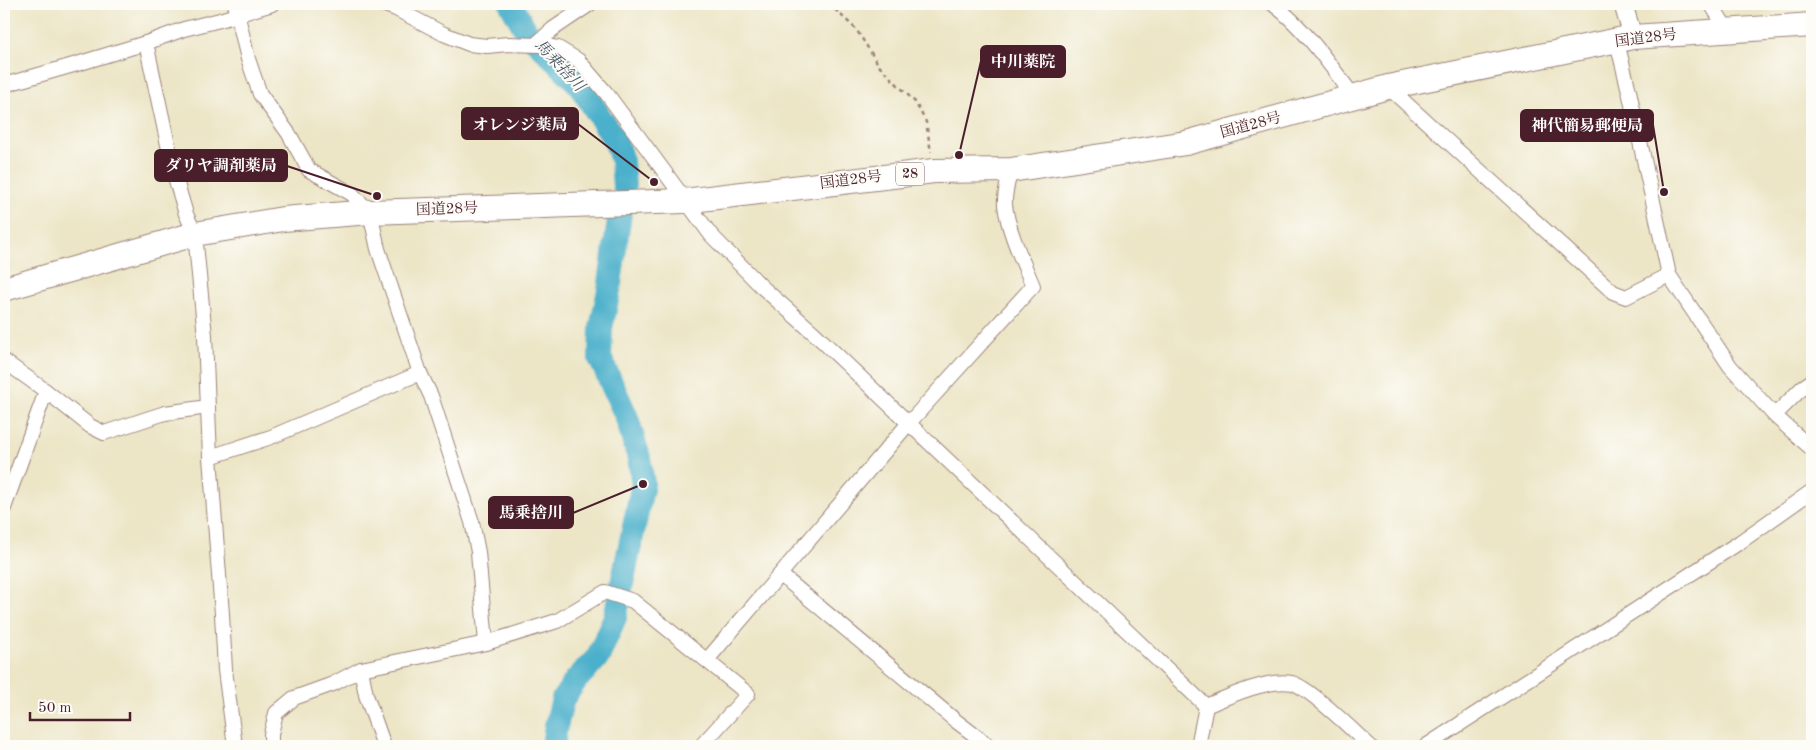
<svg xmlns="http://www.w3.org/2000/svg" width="1816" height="750" font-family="'Old Standard TT','Noto Serif JP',serif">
<rect width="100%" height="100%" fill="#fdfcf7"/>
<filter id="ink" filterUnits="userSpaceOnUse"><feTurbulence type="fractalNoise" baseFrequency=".02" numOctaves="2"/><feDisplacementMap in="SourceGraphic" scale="10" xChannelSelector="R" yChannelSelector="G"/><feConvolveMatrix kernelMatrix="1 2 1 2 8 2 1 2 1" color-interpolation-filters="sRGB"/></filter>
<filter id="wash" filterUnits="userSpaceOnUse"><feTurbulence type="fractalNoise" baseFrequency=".0096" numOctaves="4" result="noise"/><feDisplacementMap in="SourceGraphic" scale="20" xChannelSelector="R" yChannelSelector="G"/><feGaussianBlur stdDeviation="1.12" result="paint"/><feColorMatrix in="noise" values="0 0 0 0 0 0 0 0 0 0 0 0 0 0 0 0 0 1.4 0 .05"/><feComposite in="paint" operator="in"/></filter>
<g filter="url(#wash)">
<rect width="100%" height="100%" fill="#ece5c6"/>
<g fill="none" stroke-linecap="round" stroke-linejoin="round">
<!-- river -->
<g stroke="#4cb0cb" stroke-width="24">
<polyline points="511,4 526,31 579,84 616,142 622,161 624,185"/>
<polyline points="553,746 556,726 563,699 576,680 598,657 615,617 643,484 639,458 627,418 600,358 601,328 609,290 620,213"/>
</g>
</g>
</g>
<g filter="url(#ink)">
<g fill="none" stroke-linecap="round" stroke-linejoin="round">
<defs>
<g id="minor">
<polyline points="235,4 248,59 260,94 289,134 309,170 352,194 370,212 378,249 420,373 431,396 472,522 478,552 486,643"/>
<polyline points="382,4 396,9 444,34 469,44 487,46 508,44 540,45 558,48 578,60 607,94 711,235 762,287 815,334 1206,706"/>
<path d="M 1273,4 C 1305,28 1330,65 1354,97"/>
<polyline points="1711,4 1728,31"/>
<polyline points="1617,42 1629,91 1669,275 1730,366 1775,416 1812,449"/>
<polyline points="146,43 175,177 186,214 195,234 205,336 210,457 222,614 225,670 235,746"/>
<polyline points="536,44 553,29 590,4"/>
<polyline points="4,85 77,64 146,43 184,29 220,20 272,4"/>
<polyline points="1388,87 1613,292 1626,297 1669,275"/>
<polyline points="4,361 46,391 90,426 104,433 165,413 208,407"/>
<polyline points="1775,415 1803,387 1812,381"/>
<polyline points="210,457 271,437 420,373"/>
<polyline points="4,508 46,391"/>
<polyline points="781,575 956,721 989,746"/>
<path d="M 707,660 L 908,424 L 1033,286 C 1023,262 1008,231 1005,205 C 1004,193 1008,181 1011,170"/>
<polyline points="361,669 366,695 384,746"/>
<path d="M 1206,706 C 1227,697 1269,678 1292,683 C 1309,687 1354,732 1370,746"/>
<polyline points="271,746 271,734 276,713 294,698 333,684 361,669 486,643 557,621 605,592 633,601 748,694 701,746"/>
<polyline points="1198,746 1206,706"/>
<polyline points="1426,746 1740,542 1812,491"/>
</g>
<polyline id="tertiary" points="1623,4 1633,37"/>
<polyline id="trunk" points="4,289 195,234 283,219 370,212 684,201 934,171 1011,170 1186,143 1388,87 1633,37 1812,25"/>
</defs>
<!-- minor casing -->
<use href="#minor" stroke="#9b8278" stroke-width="16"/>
<!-- tertiary casing -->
<use href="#tertiary" stroke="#9b8278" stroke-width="20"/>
<!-- trunk casing -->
<use href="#trunk" stroke="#9b8278" stroke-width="26"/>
<!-- path -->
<g stroke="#9b8278" stroke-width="2.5" stroke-dasharray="4 4" stroke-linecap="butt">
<polyline points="829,4 856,29 880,67 915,102 926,122 931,152"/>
<polyline points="1812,161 1809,164 1812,171"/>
</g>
<!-- minor -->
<use href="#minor" stroke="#fff" stroke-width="14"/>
<!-- tertiary -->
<use href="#tertiary" stroke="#fff" stroke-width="18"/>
<!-- trunk -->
<use href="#trunk" stroke="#fff" stroke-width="24"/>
</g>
</g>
<g text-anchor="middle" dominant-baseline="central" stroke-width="4" stroke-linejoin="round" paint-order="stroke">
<!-- shield labels -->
<rect fill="#fdfcf7" stroke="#806168" stroke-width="1" x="896" y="162.5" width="28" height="23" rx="4"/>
<g font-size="14" font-weight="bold" fill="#4a1f2b">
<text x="910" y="174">28</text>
</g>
<!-- street labels -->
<g font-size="15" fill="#4a1f2b" stroke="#fdfcf7">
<text transform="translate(1646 39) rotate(-7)">国道28号</text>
<text transform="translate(1251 126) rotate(-15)">国道28号</text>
<text transform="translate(851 181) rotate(-7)">国道28号</text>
<text transform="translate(447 210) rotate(-2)">国道28号</text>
</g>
<!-- water labels -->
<g font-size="16" font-style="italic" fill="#4b596b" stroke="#fdfcf7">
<text transform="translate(559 66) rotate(47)">馬乗捨川</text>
</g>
</g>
<!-- callouts -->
<path fill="none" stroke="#4a1f2b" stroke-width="2" d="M959 155L981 61M654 182L578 124M1664 192L1653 125M377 196L287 166M643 484L573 513"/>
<g fill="#4a1f2b" stroke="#fdfcf7" stroke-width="2">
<circle cx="959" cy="155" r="5"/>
<circle cx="654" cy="182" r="5"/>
<circle cx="1664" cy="192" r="5"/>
<circle cx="377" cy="196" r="5"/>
<circle cx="643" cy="484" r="5"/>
</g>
<g fill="#4a1f2b" stroke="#4a1f2b" stroke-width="2">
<rect x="981" y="46" width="84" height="31" rx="5"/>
<rect x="462" y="108" width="116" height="31" rx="5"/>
<rect x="1521" y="110" width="132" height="31" rx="5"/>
<rect x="155" y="150" width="132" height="31" rx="5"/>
<rect x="489" y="497" width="84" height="31" rx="5"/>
</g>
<g font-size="16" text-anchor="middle" font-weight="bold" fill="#fff">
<text x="1023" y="67">中川薬院</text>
<text x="520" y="130">オレンジ薬局</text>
<text x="1587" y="131">神代簡易郵便局</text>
<text x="221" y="171">ダリヤ調剤薬局</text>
<text x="531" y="518">馬乗捨川</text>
</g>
<!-- margin -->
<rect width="1816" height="750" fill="none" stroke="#fdfcf7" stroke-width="20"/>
<!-- scale -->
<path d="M30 712v8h100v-8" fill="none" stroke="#4a1f2b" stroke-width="2.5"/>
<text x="38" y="712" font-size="15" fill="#4a1f2b" stroke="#fdfcf7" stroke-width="4" paint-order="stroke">50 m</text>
</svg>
